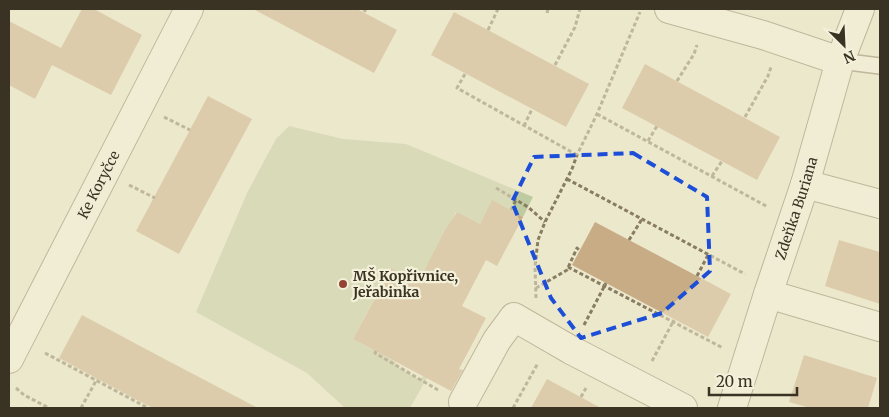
<svg xmlns="http://www.w3.org/2000/svg" width="889" height="417" font-family="Merriweather,serif">
<rect width="100%" height="100%" fill="#ece8cc"/>
<!-- green -->
<polygon fill="#becaa0" points="289,126 343,139 406,144 533,197 523,217 492,201 480,224 456,212 418,283 390,268 353,339 396,362 395,365 420,380 423,376 427,378 410,408 345,408 307,373 196,312 248,191 276,139"/>
<!-- building -->
<g fill="#c7ac85">
<polygon points="82,9 94,9 142,35 111,95 52,65 35,99 9,85 9,21 61,48 54,61"/>
<polygon points="253,9 357,9 397,30 374,73"/>
<polygon points="454,12 589,84 566,127 431,55"/>
<polygon points="645,64 780,137 757,180 622,108"/>
<polygon points="208,96 252,119 179,254 136,231"/>
<polygon points="492,200 523,217 497,266 486,260 462,306 486,318 459,369 463,370 451,391 353,339 391,268 418,283 445,230 457,212 480,224"/>
<polygon points="595,222 731,294 708,337 572,265"/>
<polygon points="839,240 880,252 880,304 825,286"/>
<polygon points="82,315 157,355 258,408 153,408 135,399 59,358"/>
<polygon points="804,355 877,378 868,408 810,408 789,402"/>
<polygon points="547,379 601,408 531,408"/>
</g>
<g fill="none" stroke-linecap="round" stroke-linejoin="round">
<defs>
<polyline id="lane" points="840,61 880,66"/>
<g id="street">
<polyline points="669,9 763,35 840,61"/>
<polyline points="805,184 880,204"/>
<polyline points="768,294 880,327"/>
<path id="s1" d="M 9,359 L 189,9"/>
<polyline points="463,402 497,340 514,317 571,350 683,408"/>
<path id="s2" d="M 732,408 L 768,294 L 805,184 L 840,61 L 860,9"/>
</g>
</defs>
<!-- lane casing -->
<use href="#lane" stroke="#887c61" stroke-width="18"/>
<!-- street casing -->
<use href="#street" stroke="#887c61" stroke-width="30"/>
<!-- path -->
<g stroke="#887c61" stroke-width="3" stroke-dasharray="4 2.5" stroke-linecap="butt">
<polyline points="364,12 366,9"/>
<polyline points="547,13 548,9"/>
<polyline points="488,30 498,9"/>
<polyline points="555,65 575,27 580,9"/>
<polyline points="465,74 457,88 577,155"/>
<polyline points="677,81 694,54 697,45"/>
<polyline points="597,114 768,207"/>
<polyline points="164,117 190,130"/>
<polyline points="745,117 768,76 771,67"/>
<polyline points="524,126 532,109"/>
<polyline points="648,141 657,126"/>
<polyline points="712,176 722,161"/>
<polyline points="567,179 745,274"/>
<polyline points="129,185 155,198"/>
<polyline points="496,188 528,207 545,222"/>
<polyline points="511,210 516,200"/>
<polyline points="629,240 642,219"/>
<polyline points="568,267 723,348"/>
<polyline points="697,276 708,255"/>
<polyline points="536,288 567,270 577,248 580,251"/>
<polyline points="536,298 535,266 538,240 545,222 572,169 577,155 597,114 640,12"/>
<polyline points="584,325 606,283"/>
<polyline points="376,351 375,353 438,390"/>
<polyline points="45,353 148,408"/>
<polyline points="652,361 674,320"/>
<polyline points="16,388 24,395 49,408"/>
<polyline points="581,397 586,388"/>
<polyline points="81,408 97,379"/>
<polyline points="513,408 538,363"/>
</g>
<!-- lane -->
<use href="#lane" stroke="#f7f4df" stroke-width="15"/>
<!-- street -->
<use href="#street" stroke="#f7f4df" stroke-width="28"/>
</g>
<!-- marked area -->
<path d="M0 0H889V417H0ZM 633,153 L 707,197 L 710,271 L 662,313 L 581,338 L 551,298 L 512,202 L 534,157 Z" fill="#ece8cc" fill-opacity=".55" fill-rule="evenodd"/>
<path fill="none" stroke="#1d4ed8" stroke-width="4" stroke-dasharray="10 6" stroke-linejoin="round" d="M 633,153 L 707,197 L 710,271 L 662,313 L 581,338 L 551,298 L 512,202 L 534,157 Z"/>
<!-- markers -->
<circle fill="#934535" stroke="#f4f1db" stroke-width="2" cx="343" cy="284" r="5"/>
<g text-anchor="middle" dominant-baseline="central" stroke-width="4.5" stroke-linejoin="round" paint-order="stroke">
<!-- street labels -->
<g font-size="14" fill="#3a3223" stroke="#f4f1db">
<text stroke="none"><textPath href="#s1" startOffset="196">Ke Koryčce</textPath></text>
<text stroke="none"><textPath href="#s2" startOffset="210">Zdeňka Buriana</textPath></text>
</g>
<!-- poi labels -->
<g font-size="14" font-weight="bold" fill="#3a3223" stroke="#f4f1db" text-anchor="start">
<text x="353" y="276">MŠ Kopřivnice,<tspan x="353" dy="16">Jeřabinka</tspan></text>
</g>
</g>
<!-- border -->
<rect width="889" height="417" fill="none" stroke="#3a3223" stroke-width="20"/>
<!-- north arrow -->
<g transform="translate(844 45) rotate(156)" stroke="#f4f1db" stroke-width="4" paint-order="stroke">
<path d="M0-4L9 19L0 12L-9 19Z" fill="#3a3223"/>
<text y="-8" font-size="14" font-weight="bold" text-anchor="middle" fill="#3a3223">N</text>
</g>
<!-- scale -->
<path d="M709 387v8h88v-8" fill="none" stroke="#3a3223" stroke-width="2.5"/>
<text x="716" y="387" font-size="15" fill="#3a3223" stroke="#f4f1db" stroke-width="4" paint-order="stroke">20 m</text>
</svg>
